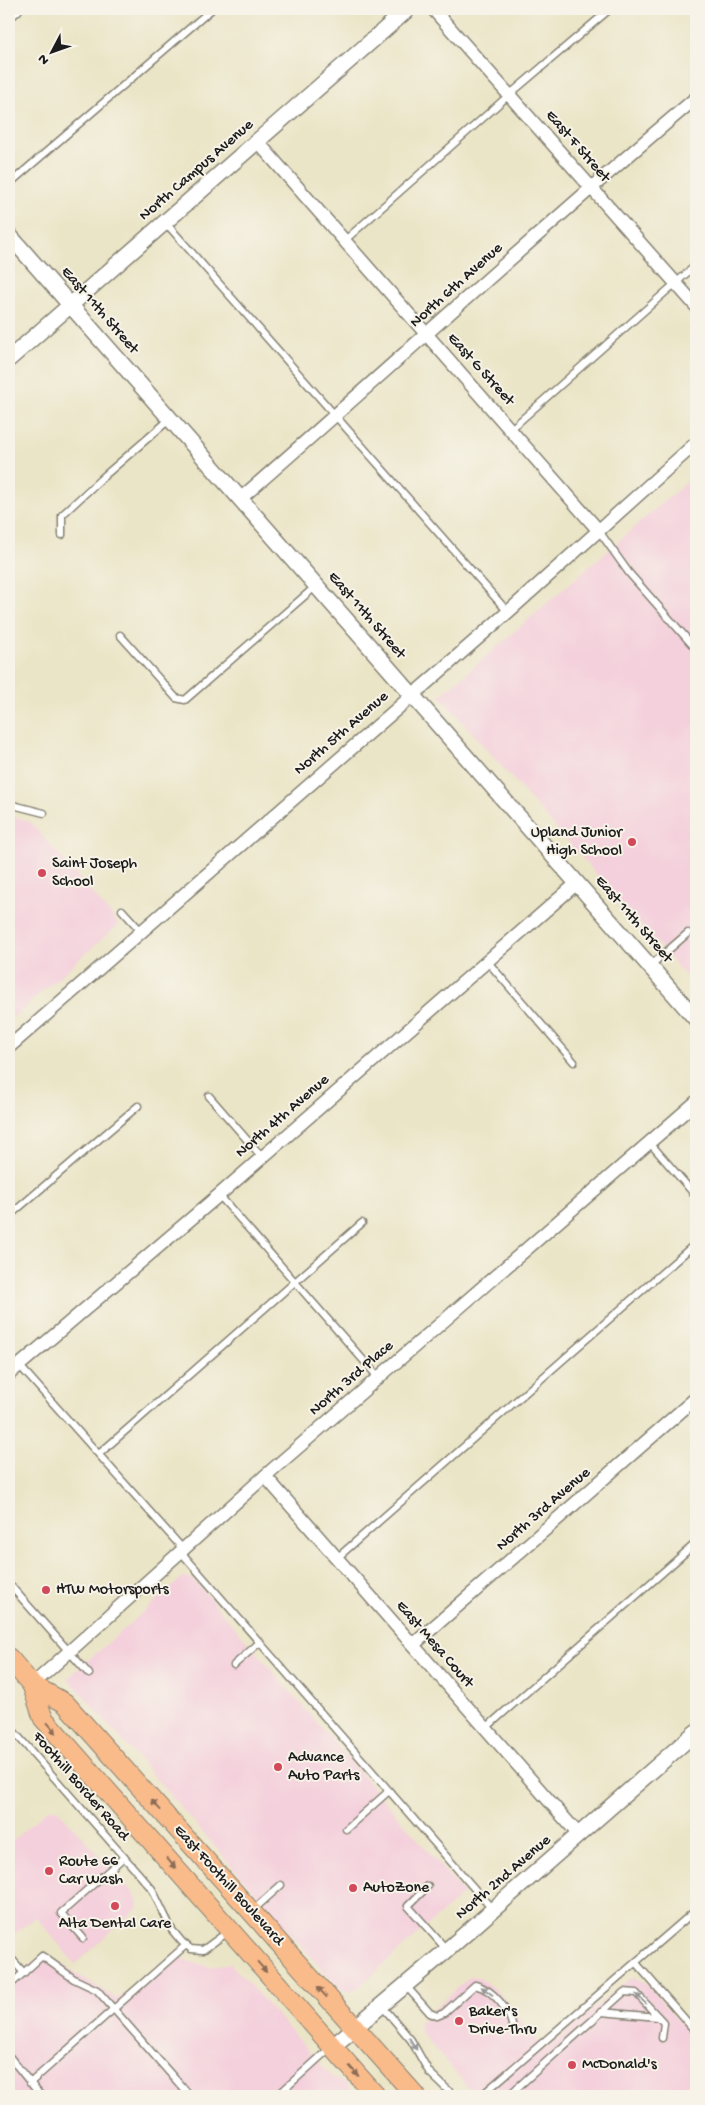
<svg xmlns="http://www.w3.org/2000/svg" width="705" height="2105" font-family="'Gochi Hand',sans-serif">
<rect width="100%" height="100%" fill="#f7f3e8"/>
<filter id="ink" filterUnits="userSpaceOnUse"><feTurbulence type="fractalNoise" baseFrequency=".02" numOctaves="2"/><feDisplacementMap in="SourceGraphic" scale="10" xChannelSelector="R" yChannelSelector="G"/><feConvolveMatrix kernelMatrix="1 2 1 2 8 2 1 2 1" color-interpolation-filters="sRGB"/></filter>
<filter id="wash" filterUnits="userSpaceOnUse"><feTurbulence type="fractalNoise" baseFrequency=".0096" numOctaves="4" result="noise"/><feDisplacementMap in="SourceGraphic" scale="20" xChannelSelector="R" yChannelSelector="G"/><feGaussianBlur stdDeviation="1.12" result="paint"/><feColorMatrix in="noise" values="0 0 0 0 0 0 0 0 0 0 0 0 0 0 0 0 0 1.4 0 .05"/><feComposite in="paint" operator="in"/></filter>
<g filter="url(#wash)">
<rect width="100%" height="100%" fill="#ebe5c7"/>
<!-- built -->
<g fill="#f4cfdc">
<polygon points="696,474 696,988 440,696"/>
<polygon points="9,815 30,822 119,924 9,1021"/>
<polygon points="183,1577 193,1579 464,1893 354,1991 342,1990 333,1982 68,1678"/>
<polygon points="56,1808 136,1896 138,1907 75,1964 36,1917 9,1938 9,1844 47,1810"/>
<polygon points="48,1956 117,1999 180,1957 190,1962 210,1967 231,1964 333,2078 346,2084 356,2096 9,2096 9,1975"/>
<polygon points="471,1976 477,1977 495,1989 544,2050 629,1979 635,1978 646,1983 696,2041 696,2096 476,2096 420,2032 419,2022"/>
</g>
</g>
<g filter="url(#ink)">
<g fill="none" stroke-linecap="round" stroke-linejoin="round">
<defs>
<g id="service">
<polyline points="9,184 212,9"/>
<polyline points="165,222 508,612"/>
<polyline points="344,241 509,95 610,9"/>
<polyline points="511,429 696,265"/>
<polyline points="599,531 629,573 696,649"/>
<polyline points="62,535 62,515 103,477 170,419"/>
<polyline points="120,635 176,698 185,700 316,586"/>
<polyline points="9,804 44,813"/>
<polyline points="122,910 141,931"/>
<polyline points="487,961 574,1062"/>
<polyline points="650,966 688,933"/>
<polyline points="209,1096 262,1157"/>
<polyline points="649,1142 696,1196"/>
<polyline points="219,1195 378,1377"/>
<polyline points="9,1216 138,1106"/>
<polyline points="19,1365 183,1549"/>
<polyline points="99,1454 362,1223"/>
<polyline points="180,1551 493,1910"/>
<polyline points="337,1558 696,1243"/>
<polyline points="9,1584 89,1674"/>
<polyline points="234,1665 260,1642"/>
<polyline points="9,1726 152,1889 172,1930 182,1942 191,1949 203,1950 229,1931"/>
<polyline points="486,1728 696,1543"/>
<polyline points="346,1829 389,1791"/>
<polyline points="428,1886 408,1906 447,1950"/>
<polyline points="252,1911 281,1885"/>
<polyline points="83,1938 61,1913 124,1857"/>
<polyline points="9,1956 24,1973"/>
<polyline points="636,1963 696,2032"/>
<polyline points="9,1986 42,1956 74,1979 97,1990 190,2096"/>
<path d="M 406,1986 L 430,2013 L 437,2016 L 444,2013 L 475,1985 C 493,1989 511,2011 513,2030"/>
<polyline points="382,2006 411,2040 429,2072 454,2096"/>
<polyline points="601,2012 658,2017"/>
<polyline points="9,2056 41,2096"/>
<polyline points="30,2083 186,1945"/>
<polyline points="277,2096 331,2047"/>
<polyline points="481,2096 696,1910"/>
<polyline points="508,2096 624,1992 636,1993 664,2023 662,2038"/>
</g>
<g id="minor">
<polyline points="433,9 696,306"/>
<polyline points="9,15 16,9"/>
<polyline points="257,141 599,531"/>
<path d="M 240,499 C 393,366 541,228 696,98"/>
<polyline points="9,1047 508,612 696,443"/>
<polyline points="9,1374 219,1195 577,883"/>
<polyline points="265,1476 579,1835"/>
<polyline points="413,1645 696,1398"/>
<polyline points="32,1685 265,1476 696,1102"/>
</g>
<g id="tertiary">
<polyline points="9,235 696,1019"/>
<polyline points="9,359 408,9"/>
<polyline points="332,2047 447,1950 696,1732"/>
</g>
<g id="primary">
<polyline points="9,1658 32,1685 65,1703 416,2096"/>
<polyline points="32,1685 43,1718 376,2096"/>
</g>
</defs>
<!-- service casing -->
<use href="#service" stroke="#848072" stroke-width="9"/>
<!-- minor casing -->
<use href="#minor" stroke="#848072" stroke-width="15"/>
<!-- tertiary casing -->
<use href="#tertiary" stroke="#848072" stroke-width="18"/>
<!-- primary casing -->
<use href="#primary" stroke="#848072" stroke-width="21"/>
<!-- service -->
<use href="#service" stroke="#fff" stroke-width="6"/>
<!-- minor -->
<use href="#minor" stroke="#fff" stroke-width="12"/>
<!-- tertiary -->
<use href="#tertiary" stroke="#fff" stroke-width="15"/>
<!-- primary -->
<use href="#primary" stroke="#fabb8b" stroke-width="19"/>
</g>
<!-- one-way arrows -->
<defs><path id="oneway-solid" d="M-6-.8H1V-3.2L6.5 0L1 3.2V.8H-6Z" transform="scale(1.25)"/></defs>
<g fill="#8b6c54">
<use href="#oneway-solid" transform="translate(52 1728) rotate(49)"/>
<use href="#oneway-solid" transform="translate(156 1805) rotate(-132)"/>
<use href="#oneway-solid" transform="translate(171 1863) rotate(49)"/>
<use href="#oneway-solid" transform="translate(262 1967) rotate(49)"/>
<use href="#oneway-solid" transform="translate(322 1992) rotate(-132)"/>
<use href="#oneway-solid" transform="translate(354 2071) rotate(48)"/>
</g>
<g fill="#999">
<use href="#oneway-solid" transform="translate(487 1991) rotate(-144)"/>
<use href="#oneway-solid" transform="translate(641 1999) rotate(-137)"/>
<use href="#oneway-solid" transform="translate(413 2044) rotate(58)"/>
</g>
</g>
<!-- markers -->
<g fill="#d1495b" stroke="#f7f3e8" stroke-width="2">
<circle cx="632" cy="842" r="5"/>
<circle cx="42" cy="873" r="5"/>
<circle cx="46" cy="1590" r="5"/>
<circle cx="278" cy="1767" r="5"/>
<circle cx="49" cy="1871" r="5"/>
<circle cx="353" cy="1888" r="5"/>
<circle cx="115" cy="1906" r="5"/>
<circle cx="459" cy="2021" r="5"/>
<circle cx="572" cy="2065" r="5"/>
</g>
<g text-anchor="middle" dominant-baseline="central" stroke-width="4" stroke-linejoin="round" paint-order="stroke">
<!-- street labels -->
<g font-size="16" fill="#1c1c1c" stroke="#f7f3e8">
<text transform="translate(577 147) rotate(49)">East F Street</text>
<text transform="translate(197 171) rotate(-41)">North Campus Avenue</text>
<text transform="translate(457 286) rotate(-42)">North 6th Avenue</text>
<text transform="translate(99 311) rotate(49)">East 11th Street</text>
<text transform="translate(480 370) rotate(48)">East G Street</text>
<text transform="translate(366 616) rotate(49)">East 11th Street</text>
<text transform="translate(342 734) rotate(-41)">North 5th Avenue</text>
<text transform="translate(633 920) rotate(49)">East 11th Street</text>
<text transform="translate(283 1117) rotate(-41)">North 4th Avenue</text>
<text transform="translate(352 1379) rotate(-41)">North 3rd Place</text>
<text transform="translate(544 1510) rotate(-41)">North 3rd Avenue</text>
<text transform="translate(434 1645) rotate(49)">East Mesa Court</text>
<text transform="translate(80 1787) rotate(49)">Foothill Border Road</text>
<text transform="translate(504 1878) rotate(-41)">North 2nd Avenue</text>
<text transform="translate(228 1886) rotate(48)">East Foothill Boulevard</text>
</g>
<!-- poi labels -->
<g font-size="16" fill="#1c1c1c" stroke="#f7f3e8" text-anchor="start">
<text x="622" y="833" text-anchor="end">Upland Junior<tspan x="622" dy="18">High School</tspan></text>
<text x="52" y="864">Saint Joseph<tspan x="52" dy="18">School</tspan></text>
<text x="56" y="1590">HTW Motorsports</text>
<text x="288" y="1758">Advance<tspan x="288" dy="18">Auto Parts</tspan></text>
<text x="59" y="1862">Route 66<tspan x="59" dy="18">Car Wash</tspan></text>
<text x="363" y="1888">AutoZone</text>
<text x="115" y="1924" text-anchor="middle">Alta Dental Care</text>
<text x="469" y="2012">Baker's<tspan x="469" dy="18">Drive-Thru</tspan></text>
<text x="582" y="2065">McDonald's</text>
</g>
</g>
<!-- margin -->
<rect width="705" height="2105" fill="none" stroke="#f7f3e8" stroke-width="30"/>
<!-- north arrow -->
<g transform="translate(52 52) rotate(229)" stroke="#f7f3e8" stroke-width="4" paint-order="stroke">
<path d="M0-4L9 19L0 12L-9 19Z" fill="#1c1c1c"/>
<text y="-8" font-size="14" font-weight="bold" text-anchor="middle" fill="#1c1c1c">N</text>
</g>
</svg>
